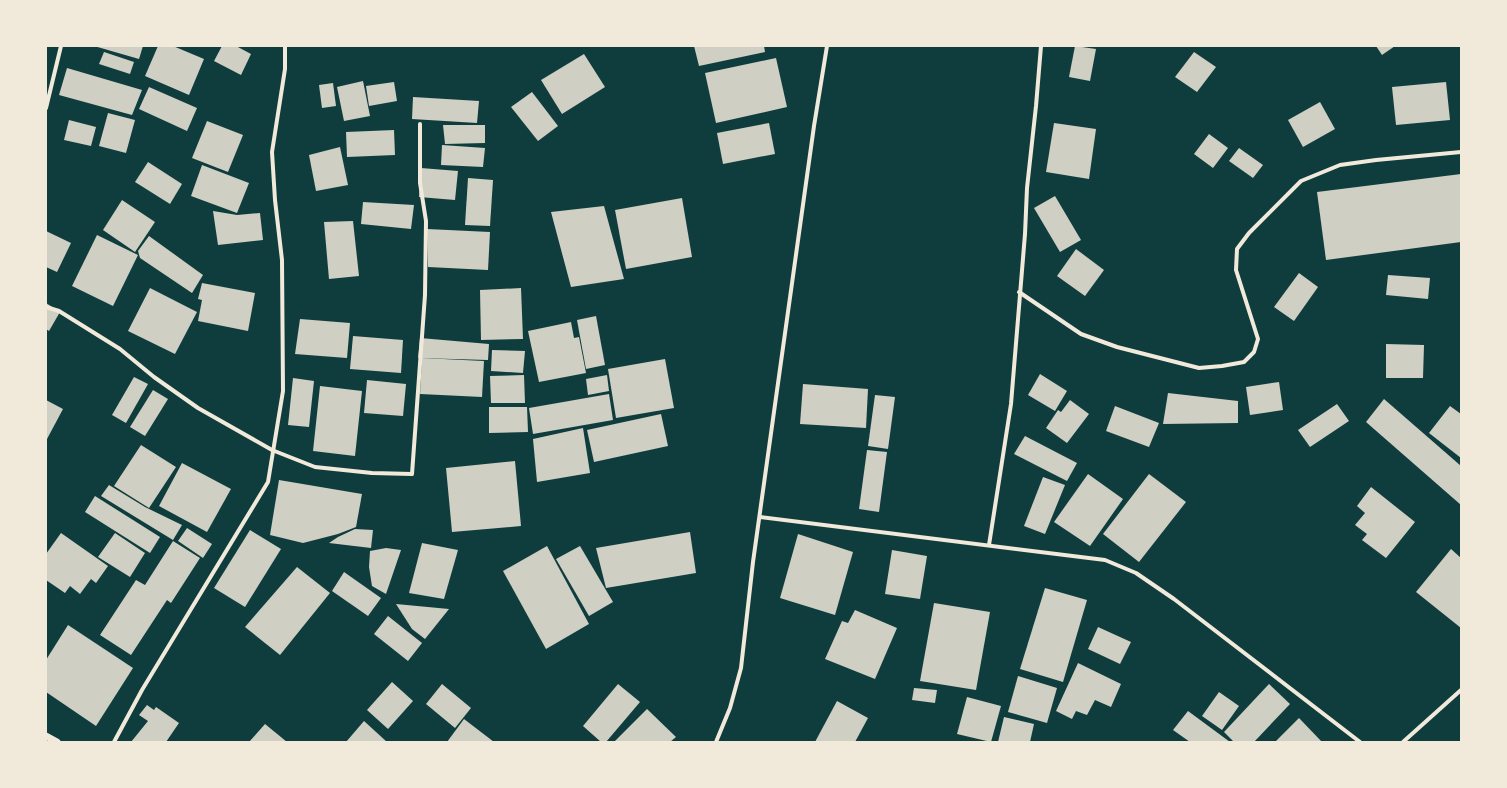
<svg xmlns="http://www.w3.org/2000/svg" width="1507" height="788" font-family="Literata,serif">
<rect width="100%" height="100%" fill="#0f3d3e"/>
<!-- building -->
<g fill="#cfcfc3">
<polygon points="94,46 143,46 139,59"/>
<polygon points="158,46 173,46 204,59 189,95 145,76"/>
<polygon points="222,46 236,46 251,54 241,75 214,61"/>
<polygon points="694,46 764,46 765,52 699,66"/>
<polygon points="1075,46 1096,49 1090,81 1069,77"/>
<polygon points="1376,46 1395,46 1382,55"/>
<polygon points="104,52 134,62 130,74 99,64"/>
<polygon points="1194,52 1216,67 1197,92 1175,77"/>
<polygon points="584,54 605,87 562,114 541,80"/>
<polygon points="776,58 787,107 716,123 705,73"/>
<polygon points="67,68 142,90 132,115 59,95"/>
<polygon points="363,81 370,116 344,121 337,87"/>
<polygon points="394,82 397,101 369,106 366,86"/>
<polygon points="1446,82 1450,120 1396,125 1392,87"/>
<polygon points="333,83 336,106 322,108 319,85"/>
<polygon points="149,87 197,108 187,131 139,109"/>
<polygon points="532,92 558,126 538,141 511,107"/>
<polygon points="413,97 479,101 477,123 412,119"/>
<polygon points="1320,102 1335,129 1303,147 1288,120"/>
<polygon points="108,113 135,120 126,153 99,146"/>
<polygon points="69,120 96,127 91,146 64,140"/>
<polygon points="207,121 243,135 228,172 192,158"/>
<polygon points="769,123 775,154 723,164 717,133"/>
<polygon points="1054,123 1096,129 1089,179 1046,172"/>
<polygon points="443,125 485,125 485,143 445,144"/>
<polygon points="394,130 395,155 347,157 346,132"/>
<polygon points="1209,134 1228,148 1213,168 1194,154"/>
<polygon points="442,145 485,148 483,167 441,165"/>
<polygon points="340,147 348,185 316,191 309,155"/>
<polygon points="1239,148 1263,165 1253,178 1229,161"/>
<polygon points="148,162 182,184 170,204 135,182"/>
<polygon points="202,165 249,183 237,213 191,196"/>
<polygon points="421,168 458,171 455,200 419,197"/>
<polygon points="1461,174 1461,242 1326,260 1317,192"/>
<polygon points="468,178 493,180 490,226 465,225"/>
<polygon points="1055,196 1081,240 1060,252 1034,208"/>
<polygon points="682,198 692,257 626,269 615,210"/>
<polygon points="122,200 155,222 135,252 103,230"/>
<polygon points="363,202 414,205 411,229 361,224"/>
<polygon points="604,206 624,279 571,287 551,212"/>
<polygon points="213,211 237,215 260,213 263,240 218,245"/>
<polygon points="353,221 359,276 329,279 324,222"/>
<polygon points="427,229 490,232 488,270 428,267"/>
<polygon points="46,231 71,243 57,272 46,267"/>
<polygon points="97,235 138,255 113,306 72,286"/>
<polygon points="149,236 203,275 192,293 140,258 138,251"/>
<polygon points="1076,249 1104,270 1085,296 1057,276"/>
<polygon points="1299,273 1318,287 1294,321 1274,307"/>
<polygon points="1388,275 1430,278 1428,299 1386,295"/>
<polygon points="202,283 255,293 248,331 198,321 202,300 198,299"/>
<polygon points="150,288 197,312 175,354 128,331"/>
<polygon points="521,288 523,339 481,340 480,290"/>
<polygon points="46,303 60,312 49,331 46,329"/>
<polygon points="596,316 605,365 586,369 577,320"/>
<polygon points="300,319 350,323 347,358 295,354"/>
<polygon points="571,322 574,338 579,337 586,373 539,382 528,331"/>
<polygon points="353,336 403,340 401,373 350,369"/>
<polygon points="420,338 489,344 488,360 418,358"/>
<polygon points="1386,344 1424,345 1423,378 1386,378"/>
<polygon points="492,350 525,351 523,373 491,371"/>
<polygon points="422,358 484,361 482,397 420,394"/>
<polygon points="665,359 674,408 616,418 608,369"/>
<polygon points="1040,374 1067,391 1055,411 1028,395"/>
<polygon points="524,375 525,403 491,403 490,376"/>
<polygon points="607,375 609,391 588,395 586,379"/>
<polygon points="134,377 148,384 126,423 112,415"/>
<polygon points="293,378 314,381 309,427 288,425"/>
<polygon points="367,380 406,384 403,416 364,413"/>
<polygon points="1279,382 1283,410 1250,415 1246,387"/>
<polygon points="803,384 868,389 866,428 800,424"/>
<polygon points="320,386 362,391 355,456 313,451"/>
<polygon points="153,390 168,399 145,436 130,427"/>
<polygon points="1168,393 1238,401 1238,423 1163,424"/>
<polygon points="609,394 613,420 533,434 529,408"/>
<polygon points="875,395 895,397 888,449 868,446"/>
<polygon points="1384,399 1461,466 1461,505 1366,422"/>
<polygon points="46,400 63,409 47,439 46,438"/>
<polygon points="1070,400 1089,414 1067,443 1046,428 1058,410 1061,412"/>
<polygon points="1337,404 1349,421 1310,447 1298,430"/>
<polygon points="1115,406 1159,423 1149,447 1106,431"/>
<polygon points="1450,406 1461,414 1461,458 1429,433"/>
<polygon points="489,407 527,407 528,432 489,433"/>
<polygon points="661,414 668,446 594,462 587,430"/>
<polygon points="583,428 590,473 537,482 533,439"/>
<polygon points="1025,436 1077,463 1067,481 1014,454"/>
<polygon points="141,445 176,467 149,508 114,486"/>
<polygon points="867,450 887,452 879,512 859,509"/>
<polygon points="515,461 521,526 452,532 446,468"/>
<polygon points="182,463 231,489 207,532 159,506"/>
<polygon points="1088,474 1123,499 1090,546 1054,522"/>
<polygon points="1149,474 1186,502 1139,562 1103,534"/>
<polygon points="1043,477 1065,485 1045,534 1024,526"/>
<polygon points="279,480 362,494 356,527 338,534 303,543 270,535"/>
<polygon points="109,485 145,507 182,525 173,540 101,496"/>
<polygon points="1371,487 1415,522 1386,558 1362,540 1367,534 1355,525 1365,513 1357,506"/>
<polygon points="95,496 160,537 150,553 85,512"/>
<polygon points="187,528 212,544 203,558 178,541"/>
<polygon points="355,529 373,530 371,548 329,543 338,537"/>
<polygon points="250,530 281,549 245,607 214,588"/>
<polygon points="690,532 696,573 606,588 596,548"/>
<polygon points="61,533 108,566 96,583 91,579 80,594 70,586 65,593 46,580 46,554"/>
<polygon points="115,533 145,553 130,577 98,557"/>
<polygon points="798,534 853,552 835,615 780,598"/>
<polygon points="173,541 200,558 171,603 167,600 131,655 100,635 136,580 145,585"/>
<polygon points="422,543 458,550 444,599 409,593"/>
<polygon points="547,546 589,624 546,649 503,571"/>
<polygon points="580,546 613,602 589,616 556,559"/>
<polygon points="386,548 401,550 386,594 372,586 369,567 370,551"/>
<polygon points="1451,549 1461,558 1461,628 1416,592"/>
<polygon points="892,550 927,556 920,599 885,594"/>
<polygon points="297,567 330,593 280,655 245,627"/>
<polygon points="344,572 381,598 368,616 332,591"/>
<polygon points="1045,588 1087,600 1063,682 1020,669"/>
<polygon points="934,603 990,612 976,690 920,681"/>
<polygon points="396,604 449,609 425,639 412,629"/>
<polygon points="855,610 897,628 875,679 825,659 842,621 848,623"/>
<polygon points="388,616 422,643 408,661 374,634"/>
<polygon points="68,625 133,668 96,726 46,692 46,660"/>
<polygon points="1098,627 1131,642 1120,664 1088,649"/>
<polygon points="1078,663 1121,684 1111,707 1095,700 1087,715 1076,711 1072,719 1056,711"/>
<polygon points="1018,676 1057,688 1047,723 1008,712"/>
<polygon points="392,682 413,701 388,729 367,710"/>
<polygon points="442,684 471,708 455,728 426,704"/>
<polygon points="618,684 640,702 606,742 601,742 583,726"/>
<polygon points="1269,684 1290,704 1254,742 1234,742 1224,732"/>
<polygon points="914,688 937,690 935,703 912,700"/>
<polygon points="1219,692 1239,706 1222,730 1202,716"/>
<polygon points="967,697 1001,706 991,742 957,734"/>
<polygon points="837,701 868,718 855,742 815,742"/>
<polygon points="147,705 154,710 156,707 179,723 166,742 131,742 148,721 139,715"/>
<polygon points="647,709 676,737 670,742 614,742"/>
<polygon points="1188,711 1230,742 1190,742 1173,730"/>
<polygon points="1004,717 1034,724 1030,742 998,742"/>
<polygon points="1299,718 1322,742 1275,742"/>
<polygon points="464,719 494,742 447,742"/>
<polygon points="364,721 387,742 346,742"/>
<polygon points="265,724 287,742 249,742"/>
</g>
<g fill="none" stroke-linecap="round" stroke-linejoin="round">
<!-- minor -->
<g stroke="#f1e9da" stroke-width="4">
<polyline points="46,108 61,46"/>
<polyline points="1019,292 1081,334 1117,347 1199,368 1222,366 1244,362 1254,352 1258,339 1236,270 1237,249 1249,233 1301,181 1340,165 1376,160 1461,152"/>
<polyline points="46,307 59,311 120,349 154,377 198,408 272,450 315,467 372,473 412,474 425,295 426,221 420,183 420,124"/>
<polyline points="760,517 1105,560 1136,573 1174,599 1360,742"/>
<polyline points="989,545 1011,404 1025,234 1027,188 1036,106 1041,46"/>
<polyline points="114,742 142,690 268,482 283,391 282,260 275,200 272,152 285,69 285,46"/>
<polyline points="716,742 730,708 741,668 753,562 814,126 827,46"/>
<polyline points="1403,742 1461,690"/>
</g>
<!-- tertiary -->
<polyline stroke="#f1e9da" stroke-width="7" points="46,736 57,742"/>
</g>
<!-- border -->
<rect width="1507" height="788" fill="none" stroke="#f1e9da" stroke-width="94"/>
</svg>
